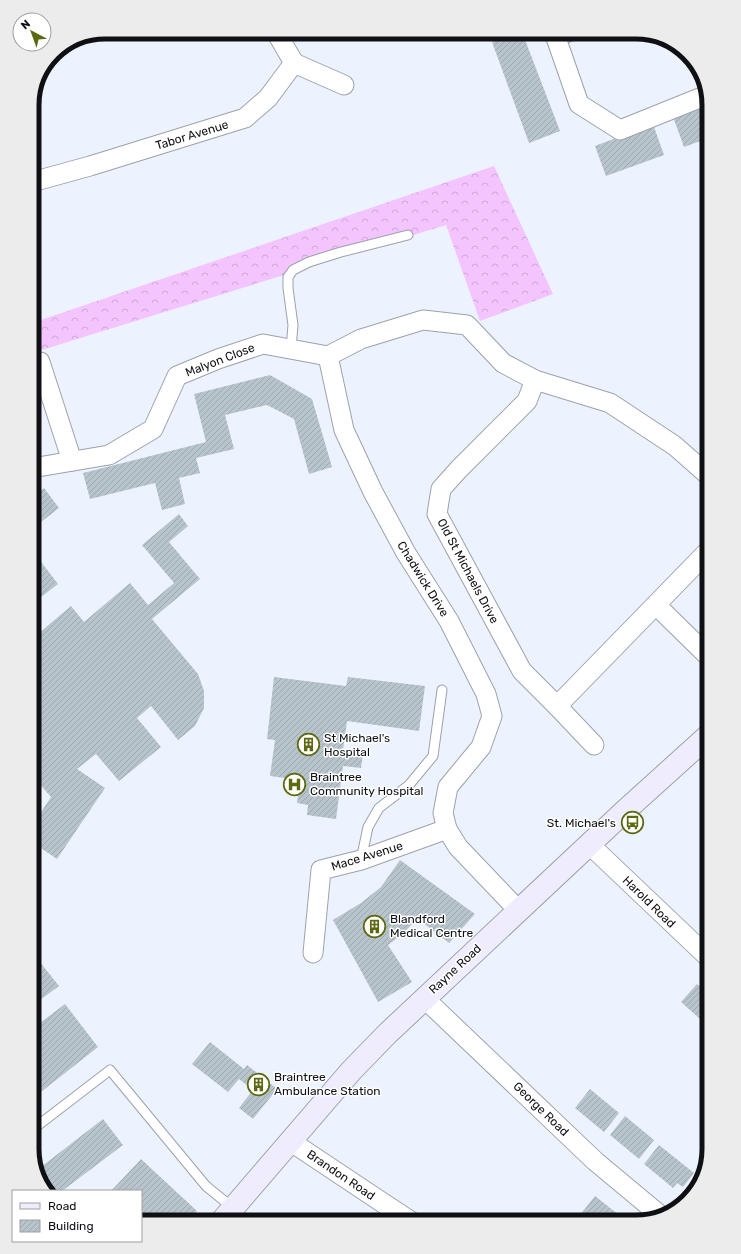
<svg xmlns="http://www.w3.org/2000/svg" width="741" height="1254" font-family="Rubik,sans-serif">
<defs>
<pattern id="forest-crowns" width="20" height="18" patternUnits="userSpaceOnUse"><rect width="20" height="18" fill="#f4c4fe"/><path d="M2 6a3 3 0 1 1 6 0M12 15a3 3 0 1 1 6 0" fill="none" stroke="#d0a7d9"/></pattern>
<pattern id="building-hatch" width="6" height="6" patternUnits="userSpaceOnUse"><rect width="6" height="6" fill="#b8c4cb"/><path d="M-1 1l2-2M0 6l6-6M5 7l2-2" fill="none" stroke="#9da7ad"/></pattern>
</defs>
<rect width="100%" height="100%" fill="#edf3fe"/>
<!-- forest -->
<polygon fill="url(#forest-crowns)" points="494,166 553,294 480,321 446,225 32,353 32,323"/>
<!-- building -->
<g fill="url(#building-hatch)">
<polygon points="519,32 522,32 560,131 529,143 492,42"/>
<polygon points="559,32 594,32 595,33 564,45"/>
<polygon points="709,104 709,138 684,147 673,117"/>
<polygon points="653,124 664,155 606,176 595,146"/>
<polygon points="270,375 312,399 332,467 309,474 294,419 267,405 225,415 234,449 196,458 200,473 179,478 185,504 162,510 155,483 90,499 83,473 206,442 194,394"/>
<polygon points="44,488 59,508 32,529 32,497"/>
<polygon points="179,514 188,526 169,542 200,579 152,619 198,674 204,691 204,708 195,726 178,740 151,706 137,718 161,747 119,781 96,754 77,769 105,788 57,859 32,842 32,826 51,797 32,775 32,639 71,606 84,622 130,583 148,605 174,583 142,545"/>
<polygon points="32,550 58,584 36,601 32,596"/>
<polygon points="274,677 346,686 348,677 425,686 419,731 347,721 343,750 363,753 361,768 343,766 336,819 307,815 308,805 297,803 300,780 270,776 275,740 267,739"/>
<polygon points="400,860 475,914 449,943 417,918 405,932 388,945 412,982 378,1002 333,920 361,903 381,887"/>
<polygon points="32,952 59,986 32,1006"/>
<polygon points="697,984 709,994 709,1027 681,1002"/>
<polygon points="65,1004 98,1047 32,1099 32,1029"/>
<polygon points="210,1042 244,1069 247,1065 277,1089 253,1119 239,1108 253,1090 239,1079 228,1092 192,1064"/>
<polygon points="590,1089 619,1113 604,1132 575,1108"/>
<polygon points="625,1116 654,1140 639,1159 610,1135"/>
<polygon points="103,1119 123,1145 62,1191 48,1191 39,1181 37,1170"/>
<polygon points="659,1145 694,1173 683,1187 677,1183 673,1188 644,1164"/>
<polygon points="141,1159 197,1211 187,1222 141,1222 141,1191 111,1191"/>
<polygon points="697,1177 700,1179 697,1189 686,1199 681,1195"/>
<polygon points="595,1196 624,1219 622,1222 589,1222 580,1215"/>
</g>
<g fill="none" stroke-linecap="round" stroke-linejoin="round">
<defs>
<g id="lane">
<polyline points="291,349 293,325 288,288 288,277 293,270 309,262 341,252 408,235"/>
<polyline points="361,860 368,827 379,808 409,785 433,756 442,690"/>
<polyline points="32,1130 110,1070 206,1186 233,1208"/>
</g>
<g id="street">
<polyline points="554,32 579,104 620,130 707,95"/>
<polyline points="294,63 344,85"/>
<polyline points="32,182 90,166 245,118 268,98 294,63 276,32"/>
<polyline points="32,362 40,362 72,461"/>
<polyline points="535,380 527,401 459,469 441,489 437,514 522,671 557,706 709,550"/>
<polyline points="32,468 109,455 153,429 177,376 218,359 263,344 328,356"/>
<polyline points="656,605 709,657"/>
<polyline points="557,706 594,745"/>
<polyline points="590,845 709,958"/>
<polyline points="519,911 458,847 447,829 443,813 448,787 481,747 492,716 486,694 449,621 406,553 373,492 344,430 328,356 361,339 423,320 467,325 503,363 535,380 610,403 675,446 709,476"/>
<polyline points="313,953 321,870 361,860 447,829"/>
<polyline points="424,998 595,1161 661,1216"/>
<polyline points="290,1141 380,1201 412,1222"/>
</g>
<polyline id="secondary" points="221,1222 351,1071 388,1033 627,809 709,735"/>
</defs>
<!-- lane casing -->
<use href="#lane" stroke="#9ca2ac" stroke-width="11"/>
<!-- street casing -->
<use href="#street" stroke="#9ca2ac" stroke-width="21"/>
<!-- secondary casing -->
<use href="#secondary" stroke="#9ca2ac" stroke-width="24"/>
<!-- lane -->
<use href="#lane" stroke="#fff" stroke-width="9"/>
<!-- street -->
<use href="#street" stroke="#fff" stroke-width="19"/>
<!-- secondary -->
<use href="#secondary" stroke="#efedfd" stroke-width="22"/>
</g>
<!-- icons -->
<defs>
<symbol id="building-ring" viewBox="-11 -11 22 22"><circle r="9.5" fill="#fff" stroke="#5c6910" stroke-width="1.5"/><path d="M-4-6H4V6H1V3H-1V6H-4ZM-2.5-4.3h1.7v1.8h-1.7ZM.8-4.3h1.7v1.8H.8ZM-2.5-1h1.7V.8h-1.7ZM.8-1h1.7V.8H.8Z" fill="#5c6910"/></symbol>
<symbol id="hospital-ring" viewBox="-11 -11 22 22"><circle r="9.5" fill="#fff" stroke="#5c6910" stroke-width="1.5"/><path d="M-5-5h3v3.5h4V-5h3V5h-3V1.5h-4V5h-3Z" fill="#5c6910"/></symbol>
<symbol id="bus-ring" viewBox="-11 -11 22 22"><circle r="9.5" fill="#fff" stroke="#5c6910" stroke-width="1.5"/><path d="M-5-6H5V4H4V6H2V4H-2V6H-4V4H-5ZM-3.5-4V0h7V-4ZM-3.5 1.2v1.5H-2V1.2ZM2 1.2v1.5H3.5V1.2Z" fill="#5c6910"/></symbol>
</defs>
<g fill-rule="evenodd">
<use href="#building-ring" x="296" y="732" width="25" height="25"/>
<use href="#hospital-ring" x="282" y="772" width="25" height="25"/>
<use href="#bus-ring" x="620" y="810" width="25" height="25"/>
<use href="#building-ring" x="362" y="914" width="25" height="25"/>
<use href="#building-ring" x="246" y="1072" width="25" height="25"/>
</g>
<g text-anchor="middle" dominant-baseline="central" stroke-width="3" stroke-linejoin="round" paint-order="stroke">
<!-- street labels -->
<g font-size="12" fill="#0e1014" stroke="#fff">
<text transform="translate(192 135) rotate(-17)">Tabor Avenue</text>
<text transform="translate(220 360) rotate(-21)">Malyon Close</text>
<text transform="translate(468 571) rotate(62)">Old St Michaels Drive</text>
<text transform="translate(423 579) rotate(58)">Chadwick Drive</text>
<text transform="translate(367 856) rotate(-17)">Mace Avenue</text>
<text transform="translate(649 902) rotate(44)">Harold Road</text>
<text transform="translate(455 969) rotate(-43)">Rayne Road</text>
<text transform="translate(541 1109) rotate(44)">George Road</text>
<text transform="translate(341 1175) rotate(34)">Brandon Road</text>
</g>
<!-- poi labels -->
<g font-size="12" fill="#0e1014" stroke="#fff" text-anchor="start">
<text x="324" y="738">St Michael's<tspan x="324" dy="14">Hospital</tspan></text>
<text x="310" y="777">Braintree<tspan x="310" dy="14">Community Hospital</tspan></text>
<text x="616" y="823" text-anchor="end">St. Michael's</text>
<text x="390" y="919">Blandford<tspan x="390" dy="14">Medical Centre</tspan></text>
<text x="274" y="1077">Braintree<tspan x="274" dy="14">Ambulance Station</tspan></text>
</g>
</g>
<!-- crop -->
<path d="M0 0H741V1254H0ZM105 39H636A66 66 0 0 1 702 105V1149A66 66 0 0 1 636 1215H105A66 66 0 0 1 39 1149V105A66 66 0 0 1 105 39Z" fill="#ececec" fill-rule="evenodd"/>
<path fill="none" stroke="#0e1014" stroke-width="5" d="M105 39H636A66 66 0 0 1 702 105V1149A66 66 0 0 1 636 1215H105A66 66 0 0 1 39 1149V105A66 66 0 0 1 105 39Z"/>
<!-- legend -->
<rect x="12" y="1190" width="130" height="52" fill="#ffffff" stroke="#9f9fa1"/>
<rect x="20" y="1203" width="20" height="6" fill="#efedfd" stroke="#9f9fa1"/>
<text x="48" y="1210" font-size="12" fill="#0e1014">Road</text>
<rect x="20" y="1220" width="20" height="12" fill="url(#building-hatch)" stroke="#9f9fa1"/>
<text x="48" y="1230" font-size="12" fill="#0e1014">Building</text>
<!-- north arrow -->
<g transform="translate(32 32) rotate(319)"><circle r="19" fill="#ffffff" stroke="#9f9fa1"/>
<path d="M0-3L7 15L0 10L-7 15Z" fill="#5c6910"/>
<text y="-6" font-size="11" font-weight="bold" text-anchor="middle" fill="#0e1014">N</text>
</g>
</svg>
